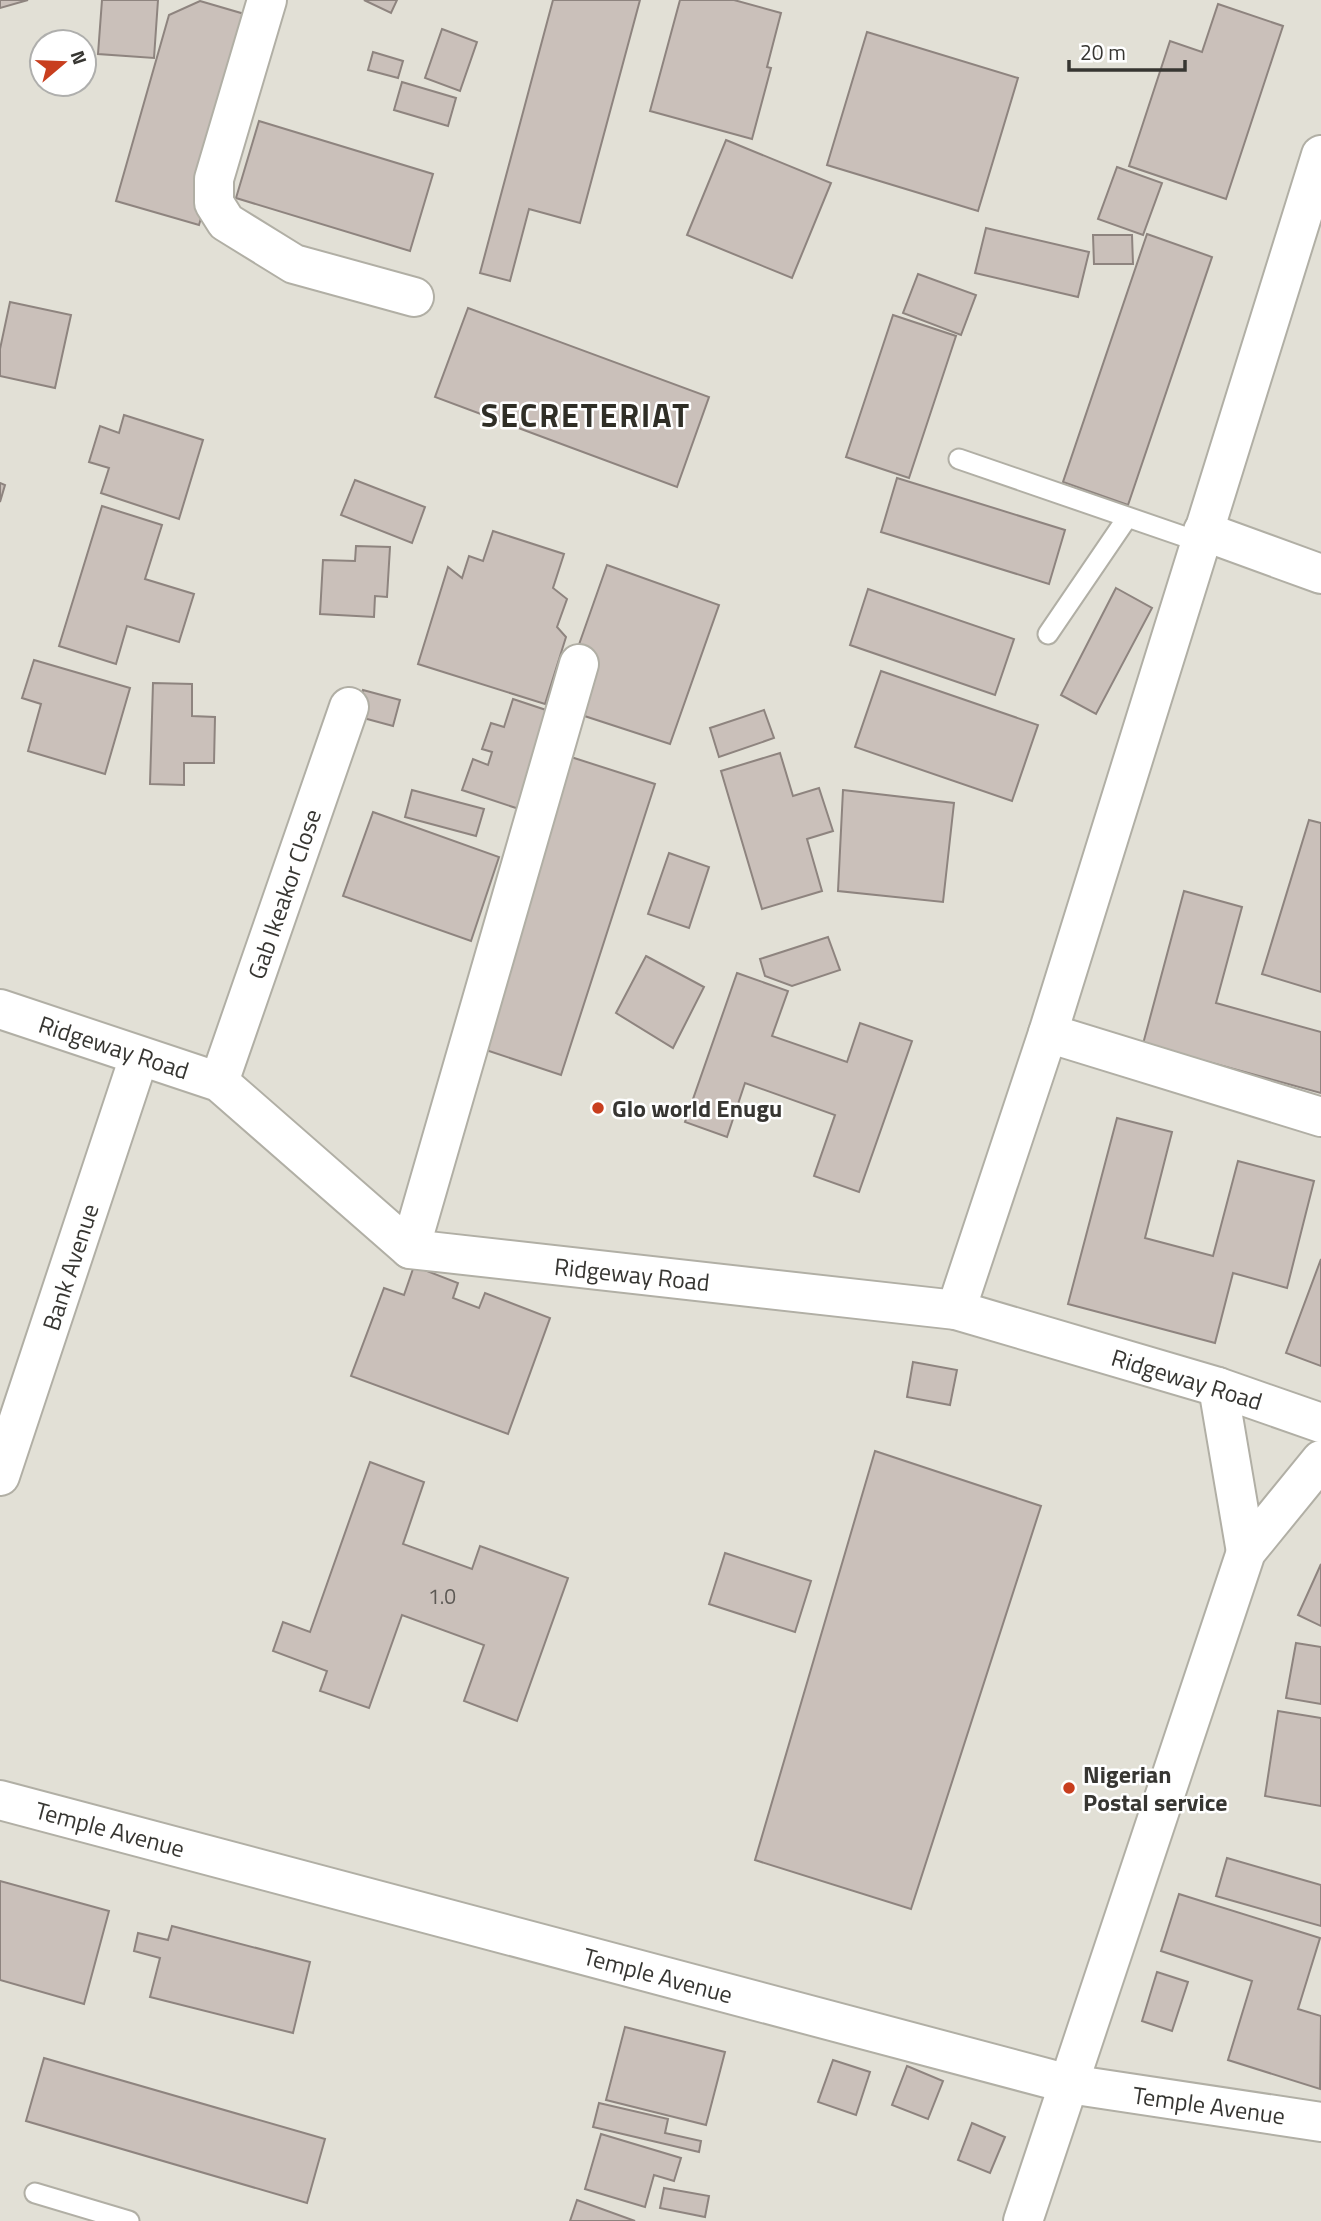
<svg xmlns="http://www.w3.org/2000/svg" width="1321" height="2221" font-family="'Titillium Web',sans-serif">
<rect width="100%" height="100%" fill="#e2e0d6"/>
<!-- building -->
<g fill="#cac0ba" stroke="#8e847f" stroke-width="2">
<polygon points="0,0 28,0 0,8"/>
<polygon points="102,0 158,0 154,58 98,54"/>
<polygon points="364,0 397,0 391,13"/>
<polygon points="553,0 640,0 580,223 529,209 510,281 480,273"/>
<polygon points="680,0 734,0 781,13 767,67 771,68 752,139 650,111"/>
<polygon points="200,1 258,18 199,225 116,201 169,15"/>
<polygon points="1218,4 1283,26 1226,199 1129,166 1170,41 1202,52"/>
<polygon points="442,29 477,42 460,91 425,78"/>
<polygon points="867,32 1018,78 978,211 827,165"/>
<polygon points="373,52 403,61 398,78 368,70"/>
<polygon points="402,82 456,98 448,126 394,110"/>
<polygon points="259,121 433,174 410,251 236,198"/>
<polygon points="726,140 831,183 792,278 687,235"/>
<polygon points="1117,167 1162,183 1143,235 1098,219"/>
<polygon points="986,228 1089,252 1078,297 975,273"/>
<polygon points="1147,234 1212,257 1128,505 1063,482"/>
<polygon points="1093,235 1132,235 1133,264 1094,264"/>
<polygon points="918,274 976,295 961,335 903,313"/>
<polygon points="10,302 71,315 55,388 0,376 0,349"/>
<polygon points="468,308 709,397 677,487 435,397"/>
<polygon points="893,315 956,336 909,478 846,457"/>
<polygon points="124,415 203,440 179,519 101,493 109,468 89,462 100,426 119,433"/>
<polygon points="897,478 1065,530 1049,584 881,532"/>
<polygon points="355,480 425,507 412,543 341,515"/>
<polygon points="0,483 5,485 0,502"/>
<polygon points="102,506 162,525 145,579 194,594 179,642 127,626 116,664 59,646"/>
<polygon points="493,531 564,554 553,588 567,599 557,627 566,637 545,704 418,664 448,567 462,578 469,556 483,561"/>
<polygon points="356,546 390,547 387,597 375,596 374,617 320,614 323,560 355,561"/>
<polygon points="607,565 719,605 670,744 557,707"/>
<polygon points="1116,588 1152,608 1096,714 1061,695"/>
<polygon points="868,589 1014,639 995,695 850,645"/>
<polygon points="34,660 130,688 105,774 28,751 41,704 22,698"/>
<polygon points="881,671 1038,725 1012,801 855,747"/>
<polygon points="153,683 192,684 192,716 215,717 214,763 184,763 184,785 150,784"/>
<polygon points="363,690 400,700 393,726 356,716"/>
<polygon points="513,699 552,712 519,809 462,790 473,759 488,765 492,752 482,749 491,723 504,727"/>
<polygon points="764,710 774,738 719,757 710,728"/>
<polygon points="780,753 793,796 819,788 833,831 807,839 822,891 762,909 721,771"/>
<polygon points="571,757 655,784 561,1075 477,1047"/>
<polygon points="412,790 484,809 476,836 405,817"/>
<polygon points="843,790 954,803 943,902 838,891"/>
<polygon points="373,812 499,857 471,941 343,896"/>
<polygon points="1309,820 1321,823 1321,992 1262,974"/>
<polygon points="669,853 709,867 689,928 648,914"/>
<polygon points="1184,891 1242,907 1216,1003 1321,1032 1321,1093 1143,1044"/>
<polygon points="828,937 840,970 792,986 765,976 760,959"/>
<polygon points="646,956 704,987 673,1048 616,1013"/>
<polygon points="737,973 788,991 772,1036 847,1062 860,1023 912,1041 859,1192 814,1176 835,1115 745,1083 727,1137 685,1122"/>
<polygon points="1117,1118 1172,1132 1145,1238 1213,1256 1238,1161 1314,1181 1287,1288 1233,1273 1215,1343 1068,1304"/>
<polygon points="1321,1259 1321,1366 1286,1353"/>
<polygon points="414,1266 458,1283 453,1298 479,1308 485,1293 550,1318 508,1434 351,1376 384,1288 404,1295"/>
<polygon points="913,1362 957,1370 950,1405 907,1397"/>
<polygon points="875,1451 1041,1506 911,1909 755,1860"/>
<polygon points="370,1462 424,1482 403,1544 472,1569 480,1546 568,1578 517,1721 464,1701 484,1645 402,1615 369,1708 320,1691 327,1671 273,1651 283,1622 310,1632"/>
<polygon points="725,1553 811,1581 795,1632 709,1604"/>
<polygon points="1321,1564 1321,1626 1298,1615"/>
<polygon points="1296,1643 1321,1647 1321,1704 1286,1698"/>
<polygon points="1278,1711 1321,1718 1321,1806 1265,1796"/>
<polygon points="1227,1858 1321,1885 1321,1926 1216,1896"/>
<polygon points="0,1881 109,1911 84,2004 0,1980"/>
<polygon points="1179,1894 1320,1938 1298,2009 1321,2016 1320,2089 1228,2060 1252,1981 1161,1951"/>
<polygon points="172,1926 310,1962 293,2033 150,1997 160,1958 134,1951 138,1933 168,1940"/>
<polygon points="1157,1972 1188,1982 1172,2031 1142,2021"/>
<polygon points="625,2027 725,2052 706,2125 606,2100"/>
<polygon points="44,2058 325,2139 307,2203 26,2121"/>
<polygon points="833,2060 870,2072 856,2115 818,2102"/>
<polygon points="907,2066 943,2081 928,2119 892,2105"/>
<polygon points="599,2103 668,2119 665,2133 701,2141 699,2152 593,2127"/>
<polygon points="972,2123 1005,2137 990,2173 958,2160"/>
<polygon points="601,2134 681,2158 674,2181 654,2175 645,2207 585,2189"/>
<polygon points="664,2188 709,2196 705,2217 660,2208"/>
<polygon points="577,2200 635,2221 570,2221"/>
</g>
<g fill="none" stroke-linecap="round" stroke-linejoin="round">
<defs>
<g id="service">
<polyline points="959,459 1200,542"/>
<polyline points="1048,634 1127,518"/>
<polyline points="35,2193 129,2221"/>
</g>
<g id="minor">
<polyline points="267,0 214,179 214,203 226,222 294,264 414,297"/>
<polyline points="1203,531 1321,574"/>
<polyline points="0,1009 219,1082 410,1249 956,1310 1218,1387 1321,1423"/>
<polyline points="1048,1033 1321,1117"/>
<polyline points="219,1082 349,707"/>
<polyline points="410,1249 579,664"/>
<polyline points="956,1310 1048,1033 1321,155"/>
<polyline points="1218,1387 1246,1552"/>
<polyline points="0,1476 139,1057"/>
<polyline points="0,1800 1069,2084 1321,2122"/>
<polyline points="1023,2221 1246,1552 1321,1460"/>
</g>
</defs>
<!-- service casing -->
<use href="#service" stroke="#b1afa5" stroke-width="23"/>
<!-- minor casing -->
<use href="#minor" stroke="#b1afa5" stroke-width="42"/>
<!-- service -->
<use href="#service" stroke="#fff" stroke-width="19"/>
<!-- minor -->
<use href="#minor" stroke="#fff" stroke-width="38"/>
</g>
<!-- markers -->
<g fill="#c83e1e" stroke="#fff" stroke-width="2.5">
<circle cx="598" cy="1108" r="7"/>
<circle cx="1069" cy="1788" r="7"/>
</g>
<g text-anchor="middle" dominant-baseline="central" stroke-width="5" stroke-linejoin="round" paint-order="stroke">
<!-- number labels -->
<g font-size="21" fill="#5c5854">
<text x="442" y="1596">1.0</text>
</g>
<!-- street labels -->
<g font-size="24" fill="#373632" stroke="#fff">
<text transform="translate(284 894) rotate(-71)">Gab Ikeakor Close</text>
<text transform="translate(114 1047) rotate(18)">Ridgeway Road</text>
<text transform="translate(70 1267) rotate(-72)">Bank Avenue</text>
<text transform="translate(632 1274) rotate(6)">Ridgeway Road</text>
<text transform="translate(1187 1379) rotate(17)">Ridgeway Road</text>
<text transform="translate(110 1829) rotate(15)">Temple Avenue</text>
<text transform="translate(658 1975) rotate(15)">Temple Avenue</text>
<text transform="translate(1209 2105) rotate(8)">Temple Avenue</text>
</g>
<!-- poi labels -->
<g font-size="24" font-weight="bold" fill="#373632" stroke="#fff" text-anchor="start">
<text x="612" y="1108">Glo world Enugu</text>
<text x="1083" y="1774">Nigerian<tspan x="1083" dy="28">Postal service</tspan></text>
</g>
<!-- district labels -->
<g font-size="32" font-weight="bold" letter-spacing="2" fill="#2f2e26" stroke="#fff">
<text x="586" y="415">SECRETERIAT</text>
</g>
</g>
<!-- north arrow -->
<g transform="translate(63 63) rotate(71)"><circle r="33" fill="#ffffff" stroke="#afafad" stroke-width="2"/>
<path d="M0-5L12 26L0 18L-12 26Z" fill="#c83e1e"/>
<text y="-10" font-size="19" font-weight="bold" text-anchor="middle" fill="#373632">N</text>
</g>
<!-- scale -->
<path d="M1069 60v10h116v-10" fill="none" stroke="#373632" stroke-width="3.5"/>
<text x="1080" y="60" font-size="21" fill="#373632" stroke="#ffffff" stroke-width="5" paint-order="stroke">20 m</text>
</svg>
